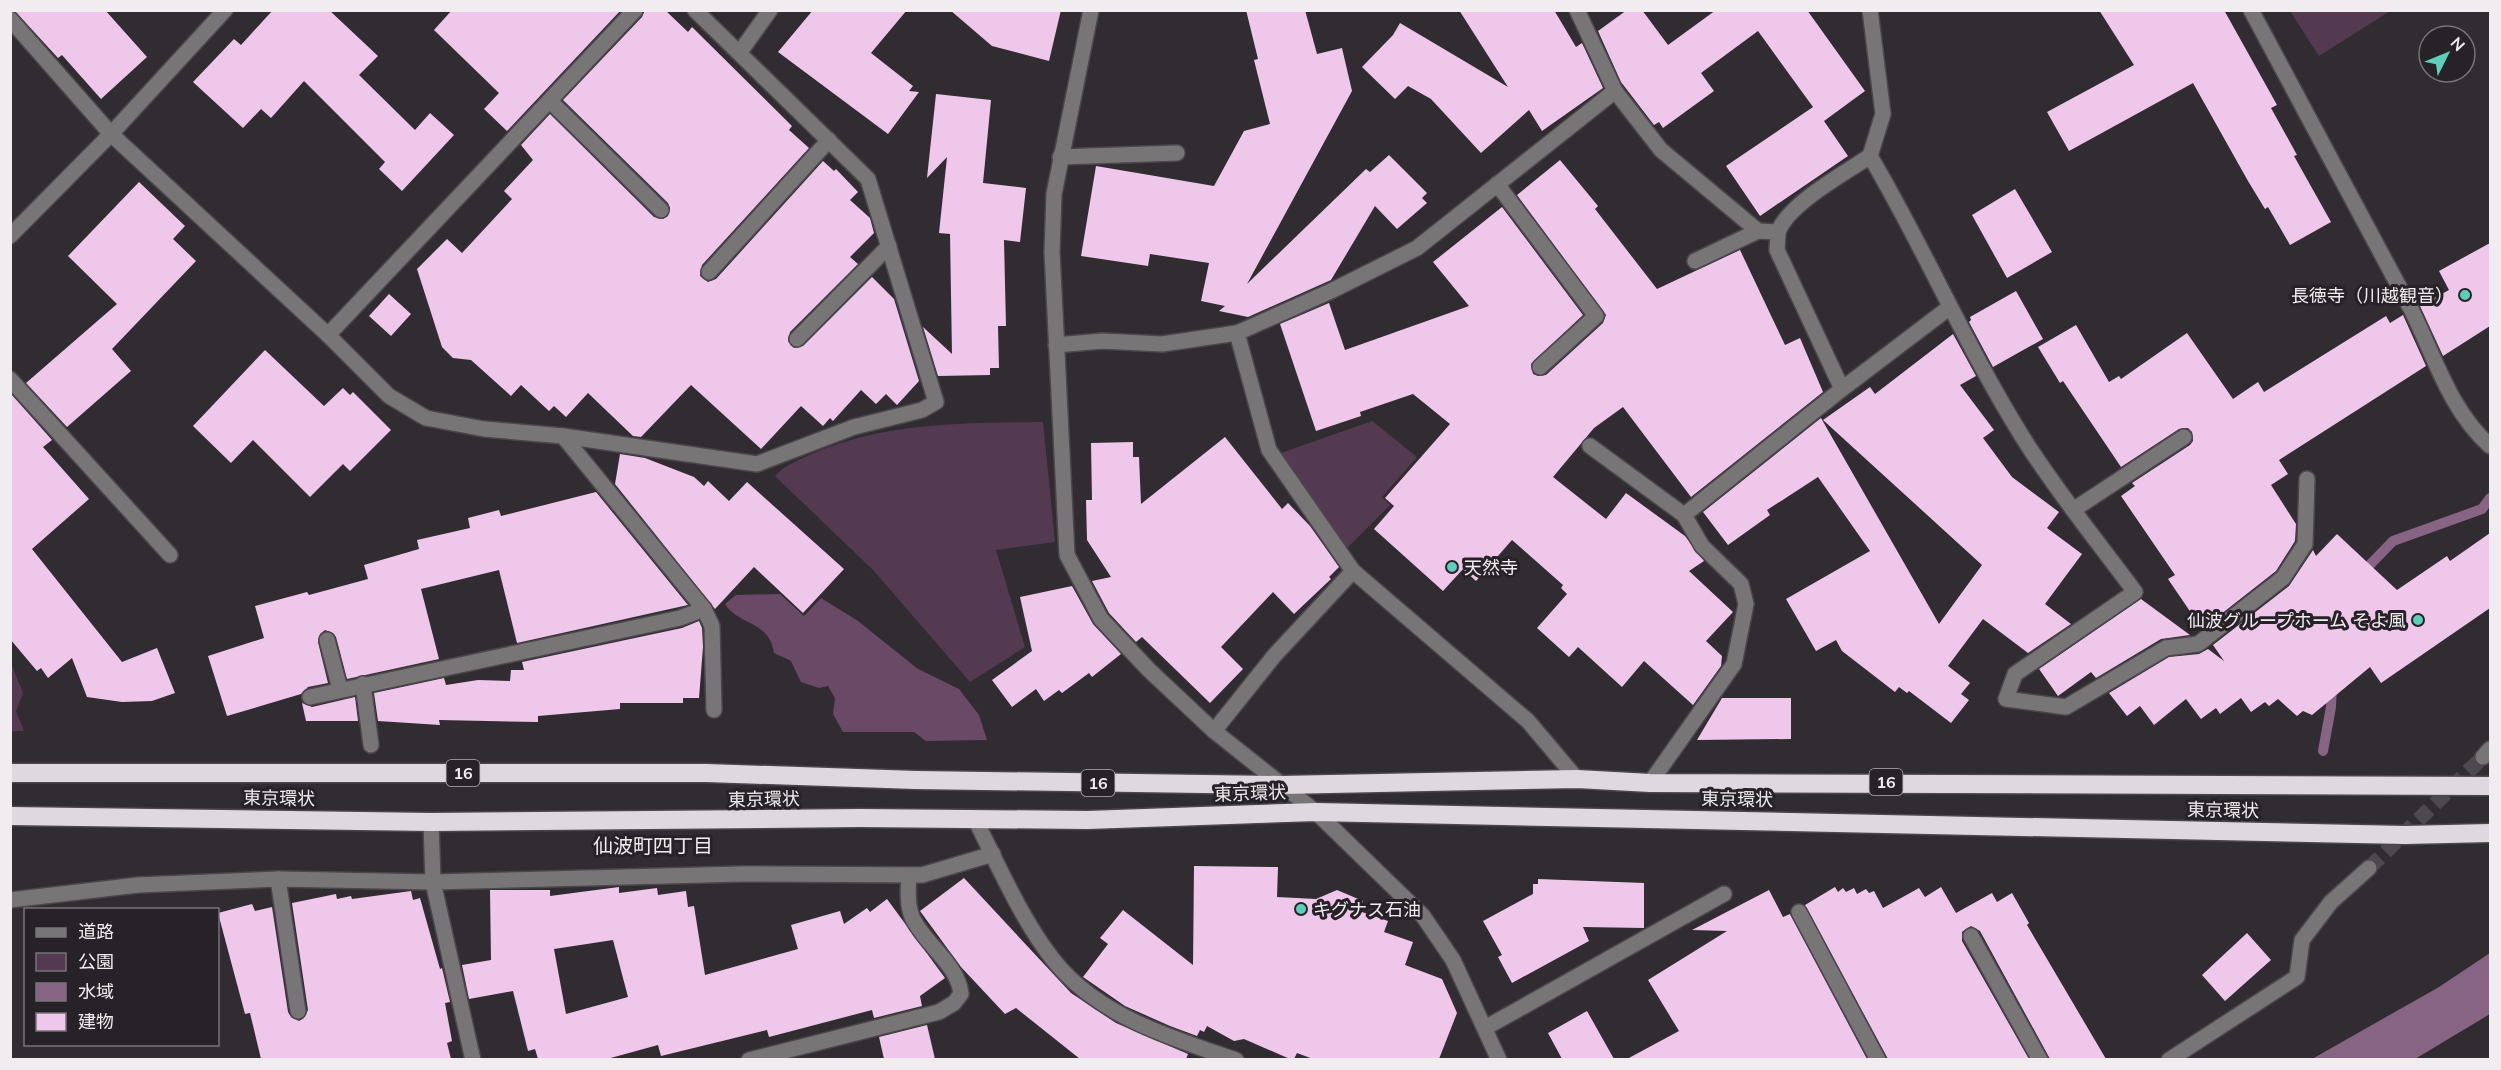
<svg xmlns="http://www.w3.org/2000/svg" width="2501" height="1070" font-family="Mulish,'Noto Sans JP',sans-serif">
<rect width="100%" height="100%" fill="#312c31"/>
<!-- green -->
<g fill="#543a51">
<polygon points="2290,11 2390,11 2319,56"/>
<polygon points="1372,421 1417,457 1382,497 1390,505 1345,550 1281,453"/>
<path d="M 1043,422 L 1055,542 L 996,550 L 1025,647 L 970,682 L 874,571 L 775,476 C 786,464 799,460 814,453 C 887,422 965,423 1043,422 Z"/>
<polygon points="10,661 23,693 16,711 24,731 11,731"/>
</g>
<!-- forest -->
<path fill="#6a4967" d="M 780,594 L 804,616 L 821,598 L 858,621 L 918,669 L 959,689 L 979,715 L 987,740 L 926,741 L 914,732 L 843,732 L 833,714 L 835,698 L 828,686 L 819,688 L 801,682 L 791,661 L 774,653 C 769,620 739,626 725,604 L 736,595 Z"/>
<!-- water -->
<polygon fill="#876483" points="2490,953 2490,1014 2415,1059 2312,1059 2439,987"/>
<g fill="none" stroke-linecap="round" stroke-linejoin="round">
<!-- stream -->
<g stroke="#876483" stroke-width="10">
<polyline points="2360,575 2393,541 2482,509 2490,498"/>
<polyline points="2323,751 2331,707 2332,685"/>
</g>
</g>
<!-- building -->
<g fill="#efc7ea" fill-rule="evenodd">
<polygon points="14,10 105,10 147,57 101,99 62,55 58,58"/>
<polygon points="273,10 329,10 378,56 359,75 415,130 430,113 454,135 402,191 379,169 385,162 304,81 271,118 261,109 243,128 193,82 234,39 241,45"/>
<polygon points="452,10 621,10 507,131 484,109 499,93 434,30"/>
<polygon points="645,10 665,10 688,32 692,27 792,126 789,130 809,148 702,265 700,276 708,282 716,279 823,161 834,171 836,169 858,192 850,200 870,218 874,233 850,257 858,264 790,332 788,341 794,348 803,346 872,277 894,299 919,381 897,405 886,394 876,404 861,390 833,421 830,418 823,426 801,406 761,449 691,385 641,437 633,436 588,393 566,417 554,406 549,411 521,385 511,396 471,360 453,358 442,347 417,269 447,239 462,253 512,199 504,191 533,160 521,145 550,114 654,217 663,219 668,216 670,208 668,203 563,100 642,17"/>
<polygon points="813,10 907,10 871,53 913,86 909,91 919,92 888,134 778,52"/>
<polygon points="950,10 1061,10 1049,61 992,46"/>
<polygon points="1246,10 1305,10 1317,54 1342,48 1352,91 1247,284 1366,169 1370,172 1389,155 1427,193 1422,198 1427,203 1397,229 1375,206 1331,280 1248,317 1219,311 1225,306 1201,301 1209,263 1150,254 1148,266 1081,256 1096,166 1214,186 1244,131 1270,124 1254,60 1258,59"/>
<polygon points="1459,10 1554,10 1576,47 1582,43 1603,88 1542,131 1529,110 1481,153 1431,99 1408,86 1395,99 1362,67 1393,35 1400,23 1508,87"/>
<polygon points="1627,10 1642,10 1668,45 1716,10 1807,10 1865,91 1824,121 1848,156 1760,216 1726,166 1813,107 1758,31 1701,73 1714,91 1663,128 1659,122 1654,125 1621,82 1598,31"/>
<polygon points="2099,10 2224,10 2277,105 2271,108 2297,155 2294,156 2331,222 2290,245 2268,207 2265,209 2248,181 2193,83 2069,151 2047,112 2134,65"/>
<polygon points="936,94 991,100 983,183 1026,188 1020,242 1004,240 1006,326 998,326 999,368 990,368 990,375 938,376 923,327 952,354 950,234 939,233 947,157 927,178"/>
<polygon points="1560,160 1598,206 1595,209 1657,289 1740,250 1785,345 1800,338 1823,392 1691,497 1623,407 1594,428 1553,477 1606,519 1626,493 1685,536 1704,561 1689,571 1733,612 1706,641 1722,656 1721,666 1693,705 1644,661 1622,687 1578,647 1569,657 1537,628 1567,594 1561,588 1563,585 1512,540 1476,581 1463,569 1443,591 1374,529 1394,506 1385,498 1450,424 1413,394 1360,412 1361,416 1316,431 1280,324 1329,303 1345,350 1469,306 1433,262 1502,207 1583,315 1531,364 1533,374 1538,376 1546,375 1603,323 1606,315 1517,195"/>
<polygon points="139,182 185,226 173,239 196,261 112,349 131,371 67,427 26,383 117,304 68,256"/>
<polygon points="2015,189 2052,252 2007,278 1972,215"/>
<polygon points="2490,243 2490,326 2443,356 2420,306 2449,290 2439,271"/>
<polygon points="2016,291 2043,339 1993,367 1969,322 1971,320 1970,317"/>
<polygon points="389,294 411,314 391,336 369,316"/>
<polygon points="2403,315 2426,366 2279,460 2288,474 2271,485 2296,524 2295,541 2276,571 2202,629 2168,579 2175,575 2121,496 2135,486 2132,483 2190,445 2193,441 2192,432 2188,428 2179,429 2121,467 2063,381 2060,383 2038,347 2076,325 2109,382 2119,376 2121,379 2187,333 2233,399 2258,382 2264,392 2386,316 2390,323"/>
<polygon points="1953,334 1976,376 1960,385 1994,430 1983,438 2012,477 2059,512 2047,528 2082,554 2045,604 2071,624 2028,653 1983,619 1948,666 1970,683 1961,694 1969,700 1951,723 1909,691 1907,693 1899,687 1895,692 1842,651 1836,640 1816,651 1786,599 1870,551 1818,477 1767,510 1770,515 1728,545 1703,512 1821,418 1939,624 1982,565 1823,420 1870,387 1875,394"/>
<polygon points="265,350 324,406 343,388 350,395 353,392 391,430 350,471 343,464 310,497 253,440 231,463 193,426"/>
<polygon points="12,395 52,440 43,447 89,499 32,549 122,662 157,648 175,693 152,701 122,702 87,697 72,658 48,678 41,668 37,671 10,639"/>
<polygon points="1225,437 1282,509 1288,503 1310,526 1339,567 1329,577 1331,579 1294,614 1273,592 1221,647 1243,669 1210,703 1142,637 1136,642 1109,613 1092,581 1111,577 1087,540 1086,500 1092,500 1091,443 1133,442 1133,457 1139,457 1141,504"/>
<polygon points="620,454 645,458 694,477 704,486 708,481 729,501 747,482 844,569 803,613 754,567 715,609 615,484"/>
<polygon points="596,492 688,605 517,643 499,570 421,589 439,659 347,679 336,637 333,633 325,630 320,634 318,642 328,683 308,687 301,694 227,716 208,656 264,638 255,606 307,592 309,595 368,579 364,565 419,549 417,540 470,528 468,518 499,510 501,516"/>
<polygon points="2490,533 2490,608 2381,683 2370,667 2312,715 2303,711 2297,716 2278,699 2269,706 2265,702 2251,712 2241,698 2220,714 2216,708 2201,719 2186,699 2154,725 2140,706 2127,716 2109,693 2169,657 2199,654 2208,649 2224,661 2213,645 2289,586 2313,550 2316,556 2337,534 2397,590 2447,556 2450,561"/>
<polygon points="1072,586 1093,624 1121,654 1092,677 1089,673 1062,693 1059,690 1044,701 1036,689 1012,707 992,680 1032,651 1020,597"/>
<polygon points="2141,599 2190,635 2161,639 2096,678 2091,672 2058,696 2039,669"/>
<polygon points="699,621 702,628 703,647 699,698 683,698 683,703 620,703 620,709 538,716 538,722 439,720 440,725 378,721 374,693 444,678 446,685 478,680 510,681 511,670 524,670 522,662 682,628"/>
<polygon points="355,697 358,721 306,721 302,703 312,707"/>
<polygon points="1722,698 1791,698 1791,739 1697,740"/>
<polygon points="1194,866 1278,867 1277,897 1316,899 1337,890 1363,901 1359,911 1388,921 1384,932 1413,942 1405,965 1442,979 1457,1013 1439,1059 1313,1059 1297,1053 1294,1059 1290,1059 1244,1039 1234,1041 1207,1026 1204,1032 1200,1030 1197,1036 1170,1026 1125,1006 1083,977 1108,944 1100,938 1123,910 1193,965"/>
<polygon points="964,878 1071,993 1116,1023 1188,1054 1186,1059 1080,1059 1016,1008 1005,1014 961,967 920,911"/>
<polygon points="1538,879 1644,883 1644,928 1583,927 1589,941 1512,983 1498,957 1502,955 1483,921 1533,894 1533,884 1538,884"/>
<path d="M 619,887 L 619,893 L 657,888 L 658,895 L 686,891 L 688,907 L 694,906 L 705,975 L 798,949 L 791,925 L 840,911 L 844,924 L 867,908 L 870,912 L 887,899 L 945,978 L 920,996 L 922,1006 L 874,1018 L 872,1010 L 769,1037 L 767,1030 L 661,1056 L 658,1045 L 607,1059 L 538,1059 L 535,1049 L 528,1051 L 513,991 L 469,999 L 462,965 L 491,960 L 490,890 L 550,890 L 550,896 ZM 613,940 L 628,997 L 566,1014 L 554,949 Z"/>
<polygon points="1835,887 1838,892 1843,888 1846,892 1854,888 1857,894 1866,889 1869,893 1874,891 1883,908 1919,888 1925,897 1941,887 1956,913 1992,893 1997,902 2012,893 2029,923 2027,925 2106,1059 2050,1059 1980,931 1971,926 1962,932 1962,941 2029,1059 1888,1059 1805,905"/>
<polygon points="1769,890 1783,917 1790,914 1867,1059 1627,1059 1679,1031 1648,980 1727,931 1692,930"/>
<polygon points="411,891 413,900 420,898 440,969 442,968 450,1002 445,1003 452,1041 447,1043 451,1059 261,1059 250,1013 245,1014 218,913 252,904 255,911 272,907 288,1012 291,1017 299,1021 304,1018 308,1010 292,903 336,894 337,899 351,896 352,899"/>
<polygon points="2247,933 2271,960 2225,1001 2202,975"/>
<polygon points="1587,1011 1614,1059 1562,1059 1548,1033"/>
<polygon points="927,1025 935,1059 884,1059 879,1037"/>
</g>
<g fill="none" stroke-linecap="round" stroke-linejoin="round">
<!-- minor-tunnel -->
<polyline stroke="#4e494e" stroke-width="15" stroke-dasharray="15 8" stroke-linecap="butt" points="2369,868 2483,757"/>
<defs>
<g id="minor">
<polyline points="1091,10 1054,194 1052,252 1067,555 1101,619 1149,670 1214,731 1316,812 1423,916 1453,960 1499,1060"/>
<polyline points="1577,10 1615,91 1661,150 1758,231 1778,232 1777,250 1842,389"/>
<path d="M 1870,10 L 1883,114 L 1870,156 C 1925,249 1967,349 2025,441 C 2058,493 2098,542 2135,592 L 2015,674 L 2006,699 L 2066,707 L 2166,648 L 2198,644 L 2283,578 L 2305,544 L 2307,479"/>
<path d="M 2251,10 C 2304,110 2358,209 2411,309 C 2435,357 2449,409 2490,446"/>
<polyline points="10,19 111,134 328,335 389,396 426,418 484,429 563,436 757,464 854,427 922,410 936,402 868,179 695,10"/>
<polyline points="740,52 770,10"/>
<polyline points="550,101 661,210"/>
<polyline points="1060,157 1177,153"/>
<polyline points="1497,184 1596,316 1540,367"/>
<path d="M 1778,232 C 1789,203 1844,174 1870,156"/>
<polyline points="10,236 111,134 225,10"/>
<polyline points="1695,261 1758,231"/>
<polyline points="709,272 829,140"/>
<polyline points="1237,333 1269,450 1353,571 1528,721 1577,779"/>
<polyline points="328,335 635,10"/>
<polyline points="797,339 889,246"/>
<polyline points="1056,345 1102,341 1162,344 1237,333 1331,291 1417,248 1615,91"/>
<polyline points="10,379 170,555"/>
<polyline points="563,436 704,609 712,626 714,710"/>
<polyline points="1590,446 1684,515 1702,546 1741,584 1746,604 1734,664 1650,783"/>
<polyline points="2073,510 2184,437"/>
<polyline points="1684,515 1842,389 1950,307"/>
<polyline points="327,640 340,689"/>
<polyline points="363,684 371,745"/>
<polyline points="310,697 680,618 704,609"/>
<polyline points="1214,731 1274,656 1353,571"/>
<polyline points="2483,757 2490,749"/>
<path d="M 975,819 C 998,865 1027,932 1062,970 C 1107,1019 1175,1039 1236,1060"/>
<polyline points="431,822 433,882 473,1060"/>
<polyline points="278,879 298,1011"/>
<polyline points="10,900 138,885 278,879 433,882 742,874 922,875 993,854"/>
<polyline points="1799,912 1878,1060"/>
<polyline points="1971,936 2040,1060"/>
<polyline points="1485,1028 1724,894"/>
<path d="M 749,1060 L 939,1012 L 954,1003 L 961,994 C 958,964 925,945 912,917 C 907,904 908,889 909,876"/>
<polyline points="2169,1060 2297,977 2302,940 2331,902 2369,868"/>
</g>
<g id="highway">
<polyline points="10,773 706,773 916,780 1281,785 1577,779 1650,783 2490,786"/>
<polyline points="10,816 431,822 860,818 1088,820 1316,812 2405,835 2490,833"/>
</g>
</defs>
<!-- minor casing -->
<use href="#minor" stroke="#4c474c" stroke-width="18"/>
<!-- highway casing -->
<use href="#highway" stroke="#4c474c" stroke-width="21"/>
<!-- minor -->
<use href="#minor" stroke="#787577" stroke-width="15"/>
<!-- highway -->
<use href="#highway" stroke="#dfd8de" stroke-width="18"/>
</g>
<!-- markers -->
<g fill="#5cceba" stroke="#272227" stroke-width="2">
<circle cx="2465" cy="295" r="6"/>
<circle cx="1452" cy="567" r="6"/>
<circle cx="2418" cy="620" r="6"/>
<circle cx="1301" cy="909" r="6"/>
</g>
<g text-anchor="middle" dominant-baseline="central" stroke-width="6" stroke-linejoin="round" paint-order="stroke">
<!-- shield labels -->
<g fill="#272227" stroke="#b4afb3" stroke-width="1.5">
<rect x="446.5" y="760" width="33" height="26" rx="4.5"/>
<rect x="1869.5" y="769" width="33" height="26" rx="4.5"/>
<rect x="1081.5" y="770" width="33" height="26" rx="4.5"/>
</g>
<g font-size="16" font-weight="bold" fill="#f0ecef">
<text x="463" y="773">16</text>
<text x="1886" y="782">16</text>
<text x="1098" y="783">16</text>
</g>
<!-- poi labels -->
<g font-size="18" fill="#f0ecef" stroke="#272227" text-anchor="end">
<text x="2453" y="295">長徳寺（川越観音）</text>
<text x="1464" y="567" text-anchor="start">天然寺</text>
<text x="2406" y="620">仙波グループホーム そよ風</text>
<text x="1313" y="909" text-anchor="start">キグナス石油</text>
</g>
<!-- street labels -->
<g font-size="18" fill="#f0ecef" stroke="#272227">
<text transform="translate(1250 793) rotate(-2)">東京環状</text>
<text transform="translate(279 798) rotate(1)">東京環状</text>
<text transform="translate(764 799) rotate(-1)">東京環状</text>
<text transform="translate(1737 799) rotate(1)">東京環状</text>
<text transform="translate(2223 810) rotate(1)">東京環状</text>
</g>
<!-- neighbourhood labels -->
<g font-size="20" fill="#f0ecef" stroke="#272227">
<text x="653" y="845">仙波町四丁目</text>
</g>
</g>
<!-- border -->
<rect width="2501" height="1070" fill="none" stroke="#f0ecef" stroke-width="24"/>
<!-- legend -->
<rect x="24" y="908" width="195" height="138" fill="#272227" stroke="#777377" stroke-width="1.5"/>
<rect x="36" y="928" width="30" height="9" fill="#787577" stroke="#777377" stroke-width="1.5"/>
<text x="78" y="938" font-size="18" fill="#f0ecef">道路</text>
<rect x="36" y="953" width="30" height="18" fill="#543a51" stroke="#777377" stroke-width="1.5"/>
<text x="78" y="968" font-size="18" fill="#f0ecef">公園</text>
<rect x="36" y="983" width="30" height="18" fill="#876483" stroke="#777377" stroke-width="1.5"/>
<text x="78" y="998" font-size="18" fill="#f0ecef">水域</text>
<rect x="36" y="1013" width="30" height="18" fill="#efc7ea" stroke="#777377" stroke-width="1.5"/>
<text x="78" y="1028" font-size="18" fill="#f0ecef">建物</text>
<!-- north arrow -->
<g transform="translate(2447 54) rotate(47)"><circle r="28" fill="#272227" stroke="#777377" stroke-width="1.5"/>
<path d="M0-4.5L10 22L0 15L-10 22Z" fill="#5cceba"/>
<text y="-9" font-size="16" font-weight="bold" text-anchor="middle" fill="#f0ecef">N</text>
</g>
</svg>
